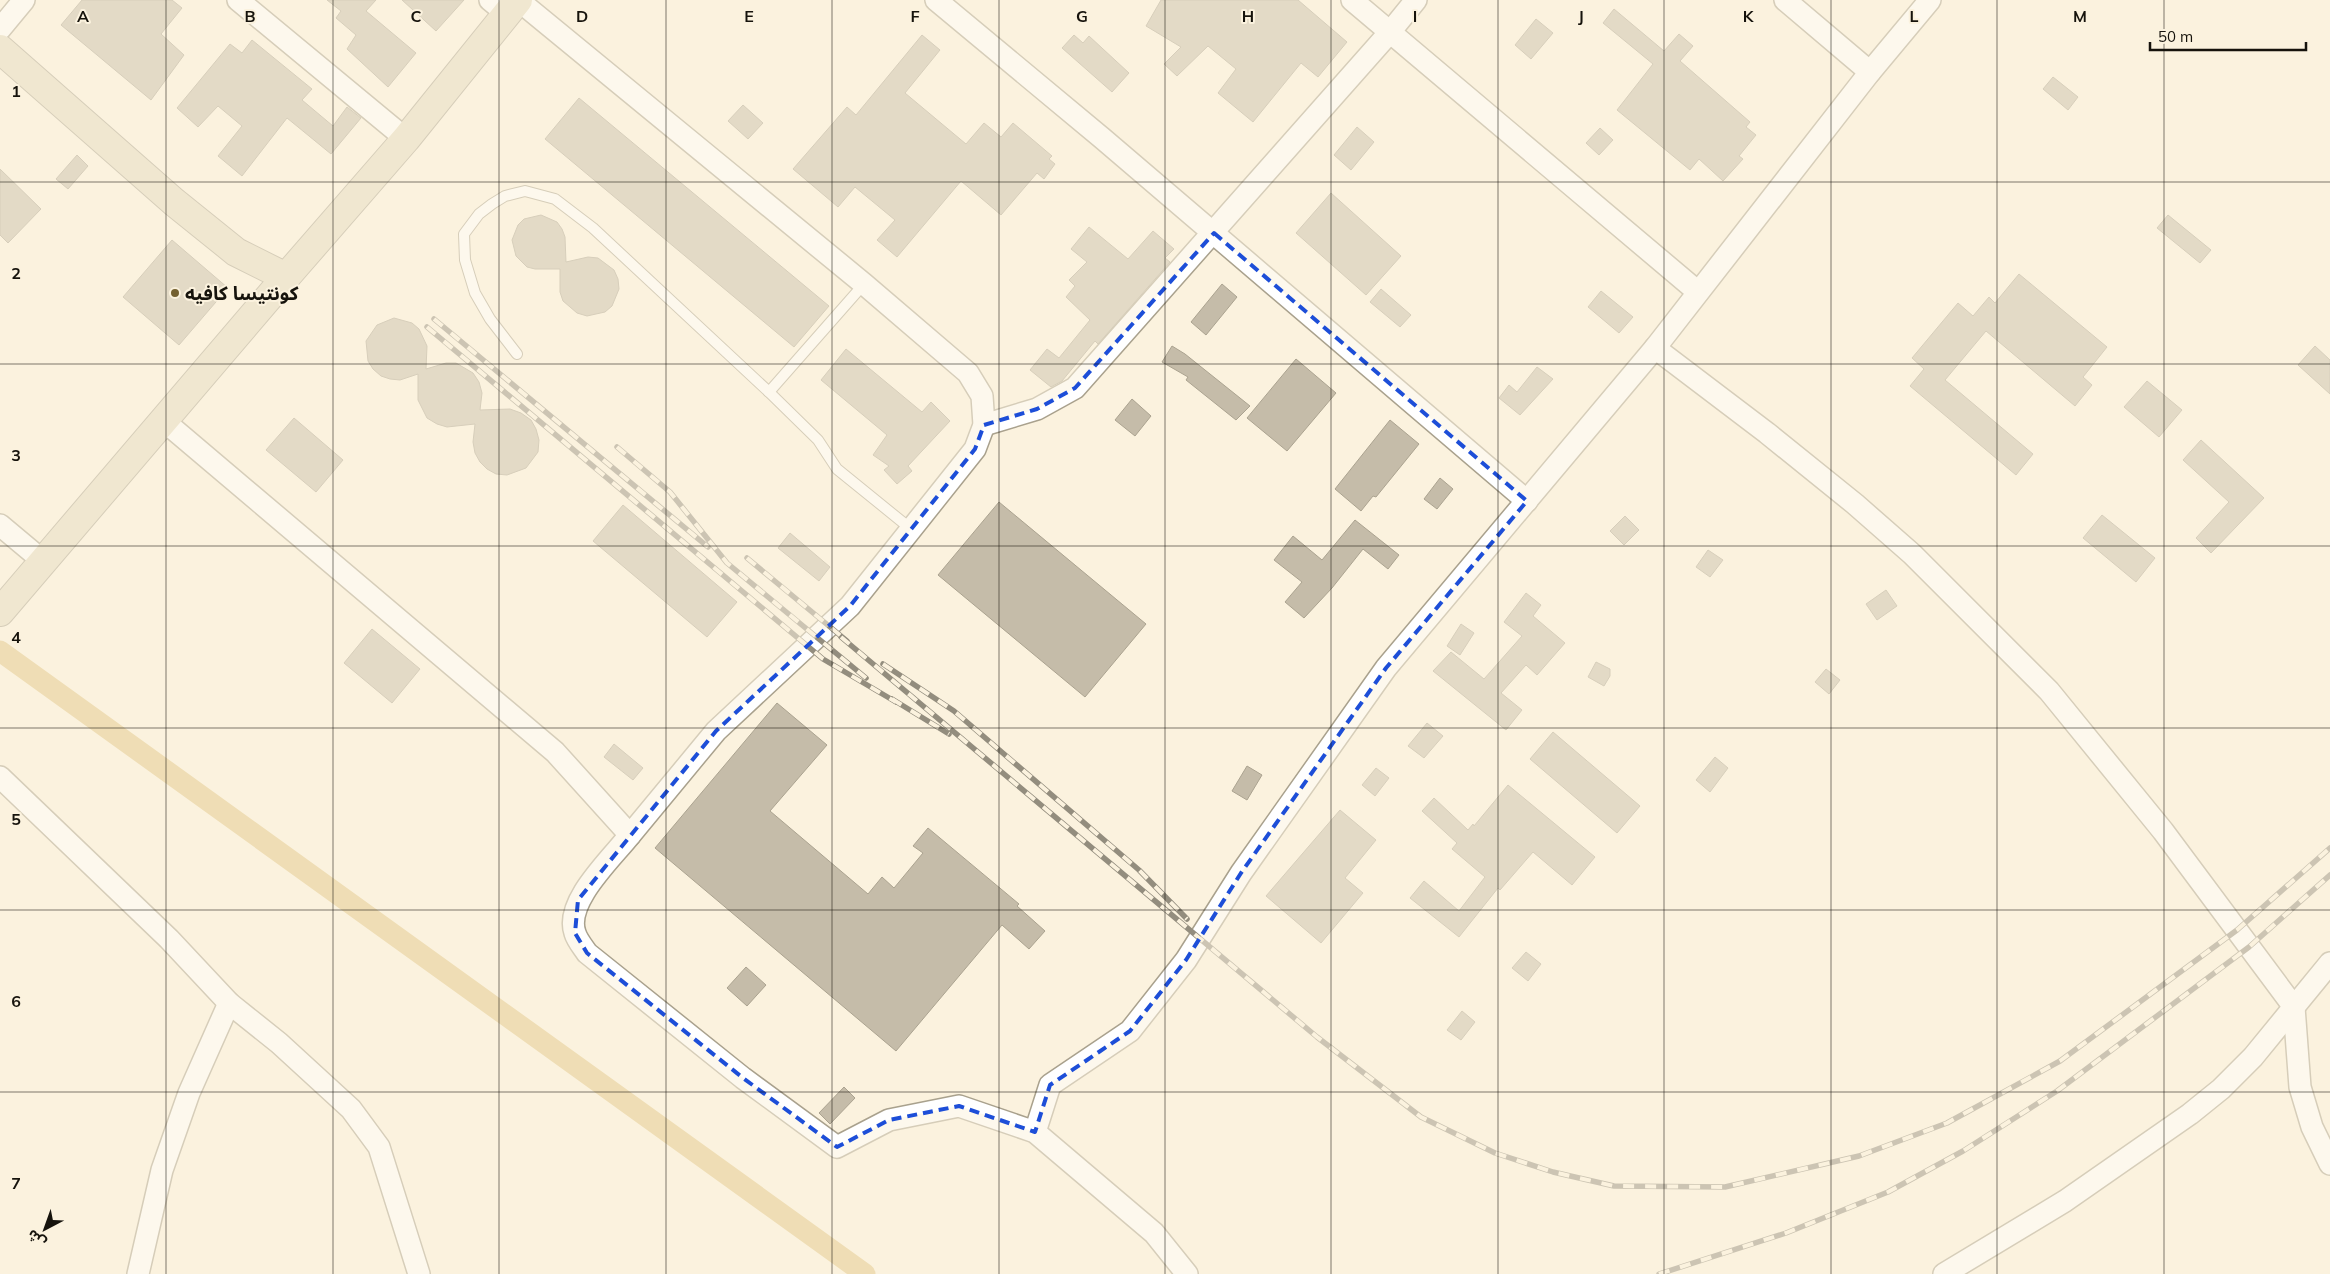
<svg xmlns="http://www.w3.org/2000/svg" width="2330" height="1274" font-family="Mulish,'Noto Sans Arabic',sans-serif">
<rect width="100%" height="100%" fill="#fbf2de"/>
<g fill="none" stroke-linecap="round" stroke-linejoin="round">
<!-- canal -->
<polyline stroke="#dfc483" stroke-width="21" points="0,651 865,1274"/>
</g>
<!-- building -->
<g fill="#c5bca9" stroke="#aba390">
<polygon points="82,0 172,0 182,8 161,34 184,55 151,100 61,25"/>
<polygon points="327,0 376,0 366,11 416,53 388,87 347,49 356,35 336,18 341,11"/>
<polygon points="402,0 464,0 436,31"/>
<polygon points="1161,0 1298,0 1347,42 1318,77 1301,63 1253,122 1218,93 1236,69 1208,46 1177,76 1164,64 1181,47 1146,26"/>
<polygon points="1614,9 1664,51 1679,34 1693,46 1680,61 1750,122 1746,127 1756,135 1739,156 1743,159 1723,181 1699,159 1690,170 1617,110 1653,64 1603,23"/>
<polygon points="1536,19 1553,33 1531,59 1515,45"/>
<polygon points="922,35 940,50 905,93 966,144 984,123 1001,137 1013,123 1052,156 1049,159 1055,164 1044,179 1037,173 1001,215 961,181 897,257 877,240 895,220 855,187 838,207 793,169 847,107 856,115"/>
<polygon points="1074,35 1083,43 1089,36 1129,73 1112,92 1062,48"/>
<polygon points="252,40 312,89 302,100 333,126 347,107 361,118 331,154 287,118 242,176 218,156 242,126 218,106 198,127 177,108 230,44 242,53"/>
<polygon points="2053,77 2078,97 2068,110 2043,89"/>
<polygon points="579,98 829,306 794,347 545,139"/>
<polygon points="743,105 763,123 748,139 728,121"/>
<polygon points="1357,127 1374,142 1351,170 1334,155"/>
<polygon points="1600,128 1613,140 1599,155 1586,143"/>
<polygon points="77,155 88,166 68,189 56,179"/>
<polygon points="0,169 41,209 8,243 0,235"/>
<polygon points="1331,193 1401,256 1366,295 1296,233"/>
<polygon points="541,215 557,222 562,229 565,237 566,262 588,257 598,258 614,270 618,279 619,289 612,306 605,312 587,316 577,313 563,301 560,292 560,269 535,269 527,267 516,256 512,240 518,225 524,219"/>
<polygon points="2168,215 2211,250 2200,263 2157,228"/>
<polygon points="1089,227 1128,259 1153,231 1174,249 1165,258 1170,262 1098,344 1095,341 1062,381 1051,387 1030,370 1047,349 1059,358 1090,320 1066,297 1075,286 1069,280 1087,262 1071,249"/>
<polygon points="172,240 228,288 179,345 123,297"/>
<polygon points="2019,274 2107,347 2083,377 2092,385 2075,406 1986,331 1945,380 2033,454 2016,475 1910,386 1924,369 1912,358 1958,303 1973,316 1989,297 1995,303"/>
<polygon points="1222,284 1237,297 1206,335 1191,322"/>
<polygon points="1381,289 1411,315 1400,327 1370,302"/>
<polygon points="1601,291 1633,317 1619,333 1588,307"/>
<polygon points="394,318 412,323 419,329 427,346 426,369 446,363 456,363 473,373 479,382 482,393 480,410 510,409 521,413 531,420 536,429 539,440 538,452 526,468 507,475 496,474 487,469 480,462 475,453 473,442 475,424 447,427 437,424 427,418 418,400 418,374 400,380 390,379 381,376 373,369 368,361 366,341 377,325"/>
<polygon points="1172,346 1185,354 1250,406 1236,420 1186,380 1188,377 1162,362"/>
<polygon points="2315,346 2330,360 2330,394 2298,365"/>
<polygon points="846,349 922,412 931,402 950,421 908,466 912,471 897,484 884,470 889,466 873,455 887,435 821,380"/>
<polygon points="1296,359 1336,393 1287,451 1247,418"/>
<polygon points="1537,367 1553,379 1520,415 1499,398 1509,385 1517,392"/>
<polygon points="2147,381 2182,410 2159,437 2124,407"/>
<polygon points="1132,399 1151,416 1135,436 1115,420"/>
<polygon points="294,418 343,460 316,492 266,450"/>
<polygon points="1390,420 1419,444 1376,497 1373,496 1361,511 1335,489"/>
<polygon points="2201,440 2264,498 2211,553 2196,538 2229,502 2183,460"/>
<polygon points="1440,478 1453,489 1437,509 1424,499"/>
<polygon points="999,502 1146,624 1085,697 938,575"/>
<polygon points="623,505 737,602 707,637 593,541"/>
<polygon points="2102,515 2155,558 2136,582 2083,538"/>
<polygon points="1625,516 1639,530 1624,545 1610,531"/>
<polygon points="1355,520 1399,555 1388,569 1363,549 1332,588 1304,618 1285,602 1302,582 1274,560 1293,536 1322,560"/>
<polygon points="790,533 830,567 819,581 778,548"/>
<polygon points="1708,550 1723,560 1710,577 1696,567"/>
<polygon points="1886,590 1897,606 1877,620 1866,604"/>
<polygon points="1526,593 1541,605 1533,616 1565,643 1537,675 1526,665 1501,693 1522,710 1506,730 1433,671 1451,652 1484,679 1522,636 1504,622"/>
<polygon points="1461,624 1474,633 1460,655 1447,646"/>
<polygon points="372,629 420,669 392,703 344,663"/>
<polygon points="1596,662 1610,669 1610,676 1604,686 1588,677"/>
<polygon points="1826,669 1840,680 1829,694 1815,682"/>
<polygon points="777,703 827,745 770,811 868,894 882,877 894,888 923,853 913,846 928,828 1019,904 1017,906 1045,931 1029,949 1002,925 896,1051 655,848"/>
<polygon points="1427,723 1443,736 1424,758 1408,746"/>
<polygon points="1553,732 1640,806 1617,833 1530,759"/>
<polygon points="614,744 643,768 633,780 604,757"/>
<polygon points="1715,757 1728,768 1710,792 1696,780"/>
<polygon points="1247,766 1262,775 1247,800 1232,791"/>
<polygon points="1376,768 1389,778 1375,796 1362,785"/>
<polygon points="1508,785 1595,857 1572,885 1533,852 1500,890 1498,888 1459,937 1410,898 1424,881 1459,911 1485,877 1452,849 1457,843 1422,811 1434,798 1468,830 1473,824 1474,826"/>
<polygon points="1340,810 1376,840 1345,878 1363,893 1321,943 1266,896"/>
<polygon points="1526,952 1541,964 1528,981 1512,968"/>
<polygon points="746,967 766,985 747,1006 727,988"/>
<polygon points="1462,1011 1475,1022 1461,1040 1447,1030"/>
<polygon points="844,1087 855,1098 830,1124 819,1113"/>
</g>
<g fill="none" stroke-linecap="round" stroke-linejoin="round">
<defs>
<g id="lane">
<polyline points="517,354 490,319 475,293 465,260 464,234 479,214 492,204 505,196 525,191 555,199 593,228 769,392 818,440 837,469 911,529"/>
<polyline points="769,392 864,284"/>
</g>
<g id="street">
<polyline points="238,0 406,139"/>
<polyline points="490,0 507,14"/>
<polyline points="518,0 864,284 968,373 982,396 984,425 975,449 850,606 716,731 630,835"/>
<polyline points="936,0 1102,138 1527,501"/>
<polyline points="1352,0 1698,292"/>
<polyline points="1785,0 1870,72"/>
<polyline points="0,29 24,0"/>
<polyline points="1655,348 1767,433 1855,504 1912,554 2049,691 2163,831 2294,1007 2300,1087 2312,1127 2330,1164"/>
<path d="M 164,421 L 555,752 L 630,835 C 612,858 564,902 575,933 C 577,940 583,947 587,953 L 743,1078 L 837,1147 L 889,1120 L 959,1106 L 1035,1132 L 1154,1233 L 1187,1274"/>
<polyline points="984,425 1037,409 1075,388 1390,32 1416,0"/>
<polyline points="0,525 43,561"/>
<polyline points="0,777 169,939 229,1003 279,1043 351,1109 379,1147 419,1274"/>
<polyline points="1035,1132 1050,1085 1130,1031 1186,960 1241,873 1386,668 1655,348 1870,72 1930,0"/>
<polyline points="138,1274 162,1170 189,1093 229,1003"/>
<polyline points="1944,1274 2065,1201 2190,1114 2221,1089 2253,1057 2330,963"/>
</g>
<g id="secondary">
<polyline points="0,49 174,202 236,252 286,277 406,139 518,0"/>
<polyline points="0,612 286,277"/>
</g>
</defs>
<!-- lane casing -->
<use href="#lane" stroke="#a9a18d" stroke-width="12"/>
<!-- street casing -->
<use href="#street" stroke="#a9a18d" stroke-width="24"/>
<!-- secondary casing -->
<use href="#secondary" stroke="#a9a18d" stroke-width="30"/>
<!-- lane -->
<use href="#lane" stroke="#fff" stroke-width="10"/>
<!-- street -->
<use href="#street" stroke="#fff" stroke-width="21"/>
<!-- secondary -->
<use href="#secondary" stroke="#e3dabf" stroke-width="28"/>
<defs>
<g id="rail">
<polyline points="434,319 708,547"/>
<polyline points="427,327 823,659 896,702"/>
<polyline points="617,447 670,492 727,563 866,678"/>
<polyline points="747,558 847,641"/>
<polyline points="841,637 1317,1037 1421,1117 1495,1153 1553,1172 1614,1186 1725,1187 1859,1156 1947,1123 2060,1061 2237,930 2330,848"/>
<polyline points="883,664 954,711 1139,870 1187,919"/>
<polyline points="892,699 949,734"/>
<polyline points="1659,1274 1786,1233 1888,1192 1963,1151 2057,1091 2249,947 2330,875"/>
</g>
</defs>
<!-- rail casing -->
<use href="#rail" stroke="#938d7e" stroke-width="5.5"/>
<!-- rail -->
<use href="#rail" stroke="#fbf2de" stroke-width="4" stroke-dasharray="11" stroke-linecap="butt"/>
</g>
<!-- marked area -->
<path d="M0 0H2330V1274H0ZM 1214,233 L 1527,501 L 1386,668 L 1241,873 L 1186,960 L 1130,1031 L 1050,1085 L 1035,1132 L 959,1106 L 889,1120 L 837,1147 L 743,1078 L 587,953 L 575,933 L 578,900 L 716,731 L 850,606 L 975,449 L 984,425 L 1037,409 L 1075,388 Z" fill="#fbf2de" fill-opacity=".55" fill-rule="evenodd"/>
<path fill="none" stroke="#1d4ed8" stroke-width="4" stroke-dasharray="10 6" stroke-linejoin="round" d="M 1214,233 L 1527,501 L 1386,668 L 1241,873 L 1186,960 L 1130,1031 L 1050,1085 L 1035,1132 L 959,1106 L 889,1120 L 837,1147 L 743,1078 L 587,953 L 575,933 L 578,900 L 716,731 L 850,606 L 975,449 L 984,425 L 1037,409 L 1075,388 Z"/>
<!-- grid -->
<path fill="none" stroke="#16130c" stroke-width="1" stroke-opacity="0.55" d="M 166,0 L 166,1274M 333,0 L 333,1274M 499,0 L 499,1274M 666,0 L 666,1274M 832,0 L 832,1274M 999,0 L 999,1274M 1165,0 L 1165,1274M 1331,0 L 1331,1274M 1498,0 L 1498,1274M 1664,0 L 1664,1274M 1831,0 L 1831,1274M 1997,0 L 1997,1274M 2164,0 L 2164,1274M 0,182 L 2330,182M 0,364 L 2330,364M 0,546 L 2330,546M 0,728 L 2330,728M 0,910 L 2330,910M 0,1092 L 2330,1092"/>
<!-- markers -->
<circle fill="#74602f" stroke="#fbf2de" stroke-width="2" cx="175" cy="293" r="5"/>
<g text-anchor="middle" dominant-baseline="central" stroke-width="4" stroke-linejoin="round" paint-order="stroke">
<!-- poi labels -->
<g font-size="19" font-weight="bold" fill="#16130c" stroke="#fbf2de" text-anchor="start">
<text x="185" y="293">كونتيسا كافيه</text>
</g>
</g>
<g font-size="16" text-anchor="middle" font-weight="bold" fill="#16130c" stroke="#fbf2de" stroke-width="4" stroke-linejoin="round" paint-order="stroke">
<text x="83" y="22">A</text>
<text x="250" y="22">B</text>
<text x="416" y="22">C</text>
<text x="582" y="22">D</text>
<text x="749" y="22">E</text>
<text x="915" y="22">F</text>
<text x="1082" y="22">G</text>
<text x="1248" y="22">H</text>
<text x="1415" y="22">I</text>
<text x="1581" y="22">J</text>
<text x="1748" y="22">K</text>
<text x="1914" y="22">L</text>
<text x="2080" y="22">M</text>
<text x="16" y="97">1</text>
<text x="16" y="279">2</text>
<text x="16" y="461">3</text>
<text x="16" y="643">4</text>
<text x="16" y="825">5</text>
<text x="16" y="1007">6</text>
<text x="16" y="1189">7</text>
</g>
<!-- north arrow -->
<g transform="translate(45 1229) rotate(221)" stroke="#fbf2de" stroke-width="4" paint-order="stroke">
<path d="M0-4L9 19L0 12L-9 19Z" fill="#16130c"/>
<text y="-8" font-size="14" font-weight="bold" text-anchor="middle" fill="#16130c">ش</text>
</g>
<!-- scale -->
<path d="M2150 42v8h156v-8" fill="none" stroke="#16130c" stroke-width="2.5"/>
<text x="2158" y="42" font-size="15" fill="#16130c" stroke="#fbf2de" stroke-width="4" paint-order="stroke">50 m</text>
</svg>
